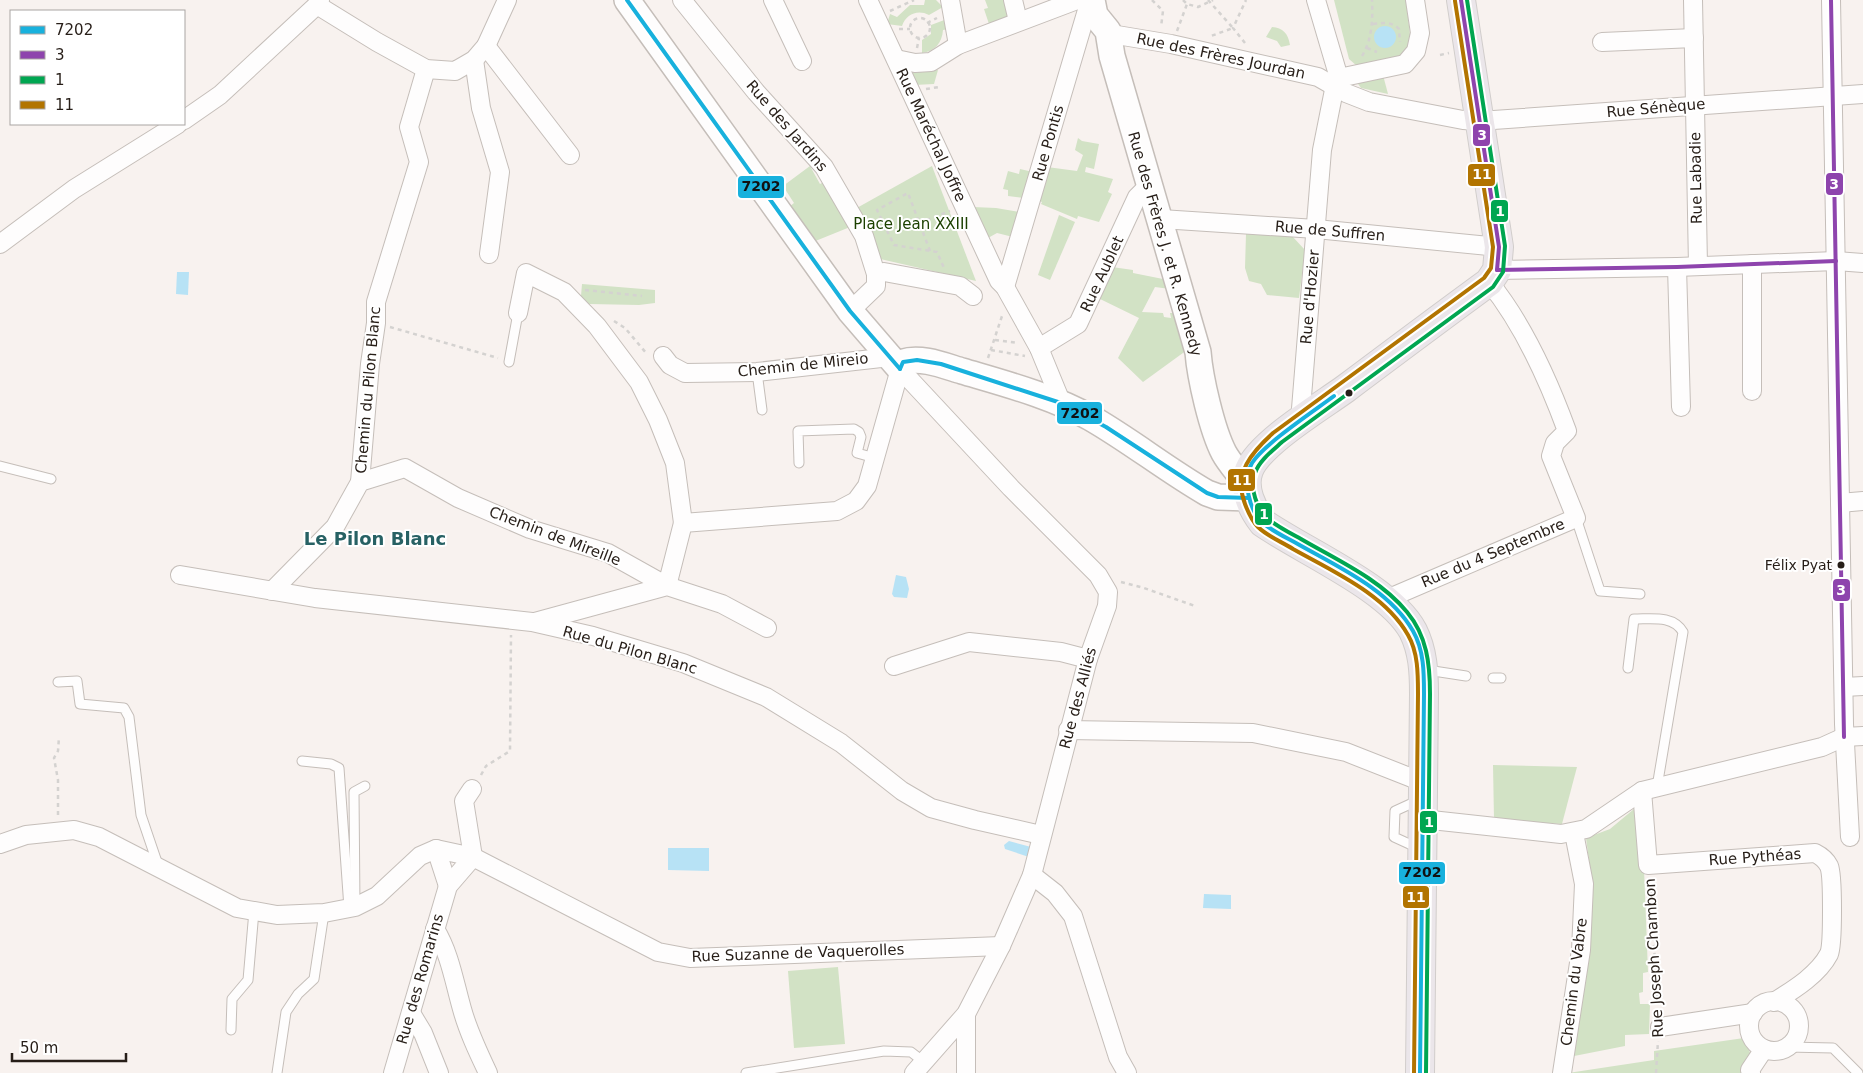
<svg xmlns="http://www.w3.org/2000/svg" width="1863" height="1073" font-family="'DejaVu Sans',sans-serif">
<rect width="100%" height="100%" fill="#f8f2ef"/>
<!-- green -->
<g fill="#d2e2c5">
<path d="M 925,0 L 936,0 L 943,7 L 929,15 C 918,9 906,14 902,26 L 887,24 L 890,14 L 897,17 L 910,5 L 924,5 Z"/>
<polygon points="985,0 1008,0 1012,19 990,27 984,9 988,8"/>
<polygon points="1334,0 1406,0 1411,43 1409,54 1357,66 1349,59"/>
<path d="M 947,19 L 949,29 L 943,30 C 942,43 935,51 922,53 L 922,40 L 931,34 L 931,25 Z"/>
<path d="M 1272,27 C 1283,28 1288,33 1290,45 L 1281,47 L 1277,41 L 1266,37 Z"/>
<polygon points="938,70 934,84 914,85 909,73"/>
<polygon points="1383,75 1388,94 1361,88 1356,81"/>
<polygon points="1078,138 1082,141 1099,144 1094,169 1086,167 1085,172 1113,179 1108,192 1112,194 1099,222 1078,216 1077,219 1041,204 1042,202 1037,200 1047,167 1077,171 1083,155 1075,150"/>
<polygon points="810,166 820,184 828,180 855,225 813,242 789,207 794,203 783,186"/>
<polygon points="932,166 976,281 876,258 855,209"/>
<polygon points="1020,169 1033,172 1024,198 1008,196 1008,190 1003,189 1008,171 1019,174"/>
<polygon points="973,207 996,208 1020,212 1013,237 997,233 988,238"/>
<polygon points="1059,215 1075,222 1050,280 1038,275"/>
<polygon points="1246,234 1292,236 1305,250 1299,298 1267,295 1261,284 1249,281 1245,268"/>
<polygon points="1112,267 1133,270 1133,273 1168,280 1170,289 1155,287 1142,312 1163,313 1164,317 1171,318 1170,313 1177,313 1187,350 1143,382 1118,358 1139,318 1098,298"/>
<polygon points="582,284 655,290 655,303 639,305 589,304 581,296"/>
<polygon points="1493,765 1577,767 1562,824 1494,820"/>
<polygon points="1634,809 1642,817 1648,972 1643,973 1643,992 1639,993 1640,1004 1650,1004 1649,1034 1625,1035 1625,1046 1569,1057 1591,876 1586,838 1610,829"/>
<polygon points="838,967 845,1044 794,1048 788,971"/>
<polygon points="1744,1038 1751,1055 1745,1073 1568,1073 1654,1060 1654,1051"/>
</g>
<!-- water -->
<g fill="#b7e2f5">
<circle cx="1385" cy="37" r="11"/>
<polygon points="177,272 189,272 188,295 176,294"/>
<polygon points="896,575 906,577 909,589 907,598 894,597 892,594"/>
<polygon points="1009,841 1031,847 1029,857 1005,849 1004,845"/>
<polygon points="668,848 709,848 709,871 668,870"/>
<polygon points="1204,894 1231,895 1231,909 1203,908"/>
</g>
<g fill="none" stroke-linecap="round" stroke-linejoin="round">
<defs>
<g id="lane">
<polyline points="509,362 518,313"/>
<polyline points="757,372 762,410"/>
<polyline points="799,463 798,431 854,429 859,432 861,437 857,453 875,458"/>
<polyline points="0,466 51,479"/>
<polyline points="1576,518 1600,591 1640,594"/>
<path d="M 1628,668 L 1634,619 C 1652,619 1673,615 1683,632 L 1657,787"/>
<polyline points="1427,670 1466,676"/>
<polyline points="1493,678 1501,678"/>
<polyline points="58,682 77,681 80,704 124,708 129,717 141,815 159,868"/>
<polyline points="302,761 331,764 339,768 349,908"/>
<polyline points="1418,848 1394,837 1395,811 1419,800"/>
<polyline points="355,907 354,792 365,786"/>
<polyline points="231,1030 232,999 248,980 254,911"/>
<polyline points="1787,1047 1833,1048 1858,1073"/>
<polyline points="277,1073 286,1012 298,994 314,979 324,913"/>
<polyline points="746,1073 884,1051 911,1052 924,1062"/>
</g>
<g id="street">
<polyline points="682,0 756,92 824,167 864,236 876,274 876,286 850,311"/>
<polyline points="773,0 802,61"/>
<polyline points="868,0 999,281 1005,287 1039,348 1062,404"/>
<polyline points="950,0 958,45"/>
<polyline points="1013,0 1018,21"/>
<polyline points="1693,0 1698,266"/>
<polyline points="1831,0 1844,724 1850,837"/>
<polyline points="317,5 377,42 426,69 455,71 474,60 486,46 507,0"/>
<polyline points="1108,31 1117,35 1171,44 1318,77 1346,93 1369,102 1463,120 1479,121 1863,94"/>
<polyline points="1602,42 1694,38"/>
<polyline points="486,46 570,155"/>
<polyline points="896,59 915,63 931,62 958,45 1077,0"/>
<polyline points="474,60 481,108 500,172 489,254"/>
<polyline points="1339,78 1405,64 1416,51 1420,33 1415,0"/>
<polyline points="184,120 220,95 317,5 320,0"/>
<polyline points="1161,219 1316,229 1499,247"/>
<polyline points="0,244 74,189 178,124"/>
<polyline points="1752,264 1752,391"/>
<polyline points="1677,267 1681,407"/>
<polyline points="1497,270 1677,267 1836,261 1863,263"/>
<polyline points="876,274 884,272 960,286 973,296"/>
<polyline points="1005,287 1090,0"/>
<polyline points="518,313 526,273 564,292 597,326 639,382 658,420 675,463 683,523"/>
<polyline points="1039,348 1078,324 1137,197 1149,185"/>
<polyline points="663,356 670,365 685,373 757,372 890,357"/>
<polyline points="900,369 1011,488 1098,575 1108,592 1107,606 1088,659 1032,875 1001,946 966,1014 914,1073"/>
<polyline points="1300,421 1322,150 1335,85 1339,78 1316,0"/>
<polyline points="360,482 370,364 376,323 376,302 419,162 409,127 426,69"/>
<polyline points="1840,503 1863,501"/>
<polyline points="180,575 315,598 532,622 593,636 683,663 766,697 841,743 902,791 931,808 975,820 1041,835"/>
<polyline points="272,591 335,527 360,482 405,468 458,498 530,529 608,553 667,586 683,523 837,511 856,501 867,486 900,369"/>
<path d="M 1387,599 L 1576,518 L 1551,456 L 1555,443 L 1567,431 C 1548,379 1524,325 1489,282"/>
<polyline points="535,622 667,586 722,604 767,628"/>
<polyline points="894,666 969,642 1061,652 1088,659"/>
<polyline points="1844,687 1863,686"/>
<polyline points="1068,730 1253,733 1346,752 1422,782"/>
<path d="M 1642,791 L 1648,865 L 1815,853 C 1821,856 1826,860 1829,866 C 1833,875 1833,945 1829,954 C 1818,975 1793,990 1774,1002"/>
<polyline points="1422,819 1561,834 1586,829 1642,791 1822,747 1844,737 1863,736"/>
<polyline points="0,844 26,835 74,830 99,837 237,908 277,915 324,913 355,907 377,896 420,856 436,849 473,857 658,952 690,958 1001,946"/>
<polyline points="436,849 448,886"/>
<polyline points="1032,875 1055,893 1073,916 1118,1057 1127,1073"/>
<path d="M 435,929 C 450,954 454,981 462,1009 C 468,1031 478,1052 488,1073"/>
<circle cx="1774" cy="1026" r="25"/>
<polyline points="411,1013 423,1033 439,1073"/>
<polyline points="966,1014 966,1073"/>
<polyline points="1660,1027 1753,1013"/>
<polyline points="393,1073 448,886 473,857 464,801 472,789"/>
<polyline points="1562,1073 1581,950 1584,884 1574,833"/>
<polyline points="1751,1073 1750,1070 1764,1049"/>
</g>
<g id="secondary">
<path d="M 627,0 L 850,311 L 900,369 L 903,362 C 921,356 945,366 962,371 C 1006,384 1052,396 1091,418 C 1131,441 1167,470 1207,493 L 1218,497 L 1249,498"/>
<path d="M 1092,0 L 1095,15 L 1108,31 L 1112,56 L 1198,352 C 1200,378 1212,430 1224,453 C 1230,464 1240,474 1247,485"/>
</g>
<path id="primary" d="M 1420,1073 L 1424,694 C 1424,672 1423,651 1413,631 C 1390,588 1305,552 1263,523 C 1252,509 1242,488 1249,470 C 1260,443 1320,407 1345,389 C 1393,353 1441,317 1489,282 L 1497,270 L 1499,247 L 1461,0"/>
</defs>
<!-- lane casing -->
<use href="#lane" stroke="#c5beb9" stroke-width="11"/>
<!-- street casing -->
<use href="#street" stroke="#c5beb9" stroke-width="20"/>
<!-- secondary casing -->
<use href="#secondary" stroke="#c5beb9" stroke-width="28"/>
<!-- primary casing -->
<use href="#primary" stroke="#d1cdcb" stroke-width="30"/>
<!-- path -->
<g stroke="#d4d2d0" stroke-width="2.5" stroke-dasharray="4 4" stroke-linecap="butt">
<polyline points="1152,0 1163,11 1161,27"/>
<polyline points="1183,0 1187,4 1198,7 1213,0"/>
<polyline points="1208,0 1233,28 1211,36"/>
<polyline points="890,11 914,0"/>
<circle cx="920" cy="28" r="10"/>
<polyline points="927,23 937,18"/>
<path d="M 1373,24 C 1384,23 1391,21 1399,29 L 1400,42"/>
<polyline points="899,29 910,29"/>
<polyline points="1177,31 1187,4"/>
<polyline points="1245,43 1233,28 1246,0"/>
<polyline points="917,48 919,38"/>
<polyline points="1367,48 1377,52"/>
<polyline points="1440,55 1449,53"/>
<path d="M 1362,56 C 1372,40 1373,19 1372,0"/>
<polyline points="926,89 939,87"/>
<polyline points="919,223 950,211"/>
<polyline points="930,251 908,193 877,210 894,245 937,252 944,268"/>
<polyline points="585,290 642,296"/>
<polyline points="614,321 625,328 647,354"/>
<polyline points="390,327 498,358"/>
<polyline points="995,340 1018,343"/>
<polyline points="991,350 1025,356"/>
<polyline points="988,358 1002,316"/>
<polyline points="1121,582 1144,588 1195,606"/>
<polyline points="481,775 486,766 510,751 511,635"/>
<polyline points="58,815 58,780 54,758 58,751 59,737"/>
<polyline points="1650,881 1658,1011"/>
<polyline points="1656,1073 1658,1041"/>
</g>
<!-- lane -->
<use href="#lane" stroke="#fefdfd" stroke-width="9"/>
<!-- street -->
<use href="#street" stroke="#fefdfd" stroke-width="18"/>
<!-- secondary -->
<use href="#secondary" stroke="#fefdfd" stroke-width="25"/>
<!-- primary -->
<use href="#primary" stroke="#ebe6ea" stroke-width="28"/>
<defs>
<g id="bus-1">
<polyline points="627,0 850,311 900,369"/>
<polyline points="900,369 903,362 917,360 941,364 1061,403 1106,427 1207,493 1218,497 1249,498"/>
<path d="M 1334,396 C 1314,411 1264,444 1252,463 C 1242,481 1249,510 1263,523 C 1272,531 1285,537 1296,543 C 1336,566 1389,589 1413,631 C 1424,650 1424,673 1424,694 L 1420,1073"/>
</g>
<g id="bus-2">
<polyline points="1461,0 1499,247 1497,270"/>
<polyline points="1831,0 1844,737"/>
<polyline points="1497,270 1677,267 1836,261"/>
</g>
<path id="bus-3" d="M 1426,1073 L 1430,694 C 1430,664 1427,636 1407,612 C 1380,579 1337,560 1301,539 C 1290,533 1278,527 1268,519 C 1257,510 1249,487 1255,473 C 1259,461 1272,451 1282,442 L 1493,287 L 1503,272 L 1505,246 L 1467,0"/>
<path id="bus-4" d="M 1414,1073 L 1418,694 C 1418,674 1418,652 1408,635 C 1385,594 1332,571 1293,549 C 1282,542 1267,536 1258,527 C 1252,521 1248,512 1245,504 C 1233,473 1252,452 1273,433 L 1484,278 L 1491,268 L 1493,247 L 1455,1"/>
</defs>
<!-- bus-1 casing -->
<use href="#bus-1" stroke="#fff" stroke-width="8"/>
<!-- bus-2 casing -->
<use href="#bus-2" stroke="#fff" stroke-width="8"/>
<!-- bus-3 casing -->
<use href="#bus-3" stroke="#fff" stroke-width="8"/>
<!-- bus-4 casing -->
<use href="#bus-4" stroke="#fff" stroke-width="8"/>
<!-- bus-1 -->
<use href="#bus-1" stroke="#18b1dd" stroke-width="4"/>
<!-- bus-2 -->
<use href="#bus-2" stroke="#8e44ad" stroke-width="4"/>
<!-- bus-3 -->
<use href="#bus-3" stroke="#00a651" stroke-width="4"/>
<!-- bus-4 -->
<use href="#bus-4" stroke="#b27400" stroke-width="4"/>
</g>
<!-- markers -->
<g fill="#271e18" stroke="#fff" stroke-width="2">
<circle cx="1349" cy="393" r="4.5"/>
<circle cx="1841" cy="565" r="4.5"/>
</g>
<g text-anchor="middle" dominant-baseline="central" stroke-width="4" stroke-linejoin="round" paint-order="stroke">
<!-- bus labels -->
<g font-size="14" fill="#271e18" stroke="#fff" text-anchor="end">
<text x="1832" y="565">Félix Pyat</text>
</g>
<!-- street labels -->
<g font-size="15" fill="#271e18" stroke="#fff">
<text transform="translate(1221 56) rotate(12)">Rue des Frères Jourdan</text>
<text transform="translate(1656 108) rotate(-5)">Rue Sénèque</text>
<text transform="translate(787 126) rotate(49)">Rue des Jardins</text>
<text transform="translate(931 135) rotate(65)">Rue Maréchal Joffre</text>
<text transform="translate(1048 143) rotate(-74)">Rue Pontis</text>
<text transform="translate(1696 178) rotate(-91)">Rue Labadie</text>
<text transform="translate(1330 231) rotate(5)">Rue de Suffren</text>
<text transform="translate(1165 244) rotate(74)">Rue des Frères J. et R. Kennedy</text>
<text transform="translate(1102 274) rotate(-65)">Rue Aublet</text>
<text transform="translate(1310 297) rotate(-85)">Rue d'Hozier</text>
<text transform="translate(803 365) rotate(-6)">Chemin de Mireio</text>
<text transform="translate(368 390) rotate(-85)">Chemin du Pilon Blanc</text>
<text transform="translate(555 536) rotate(21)">Chemin de Mireille</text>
<text transform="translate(1493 553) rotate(-23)">Rue du 4 Septembre</text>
<text transform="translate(630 650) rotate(16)">Rue du Pilon Blanc</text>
<text transform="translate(1078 698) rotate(-75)">Rue des Alliés</text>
<text transform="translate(1755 857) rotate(-4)">Rue Pythéas</text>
<text transform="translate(798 953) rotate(-2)">Rue Suzanne de Vaquerolles</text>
<text transform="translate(1654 958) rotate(-93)">Rue Joseph Chambon</text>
<text transform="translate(420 979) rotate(-74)">Rue des Romarins</text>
<text transform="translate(1574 982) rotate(-83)">Chemin du Vabre</text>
</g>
<!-- park labels -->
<g font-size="15" fill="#1c4000" stroke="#fff">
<text x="911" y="224">Place Jean XXIII</text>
</g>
<!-- quarter labels -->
<g font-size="18" font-weight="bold" fill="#276164" stroke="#fff">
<text x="375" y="538">Le Pilon Blanc</text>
</g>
</g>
<g stroke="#fff" stroke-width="2">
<rect x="1472" y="123" width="19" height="24" rx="5" fill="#8e44ad"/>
<rect x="1467" y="163" width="29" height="24" rx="5" fill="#b27400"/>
<rect x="1825" y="172" width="19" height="24" rx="5" fill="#8e44ad"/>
<rect x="737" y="175" width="48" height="24" rx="5" fill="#18b1dd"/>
<rect x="1490" y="199" width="19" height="24" rx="5" fill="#00a651"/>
<rect x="1056" y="401" width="47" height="24" rx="5" fill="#18b1dd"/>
<rect x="1227" y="468" width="29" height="24" rx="5" fill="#b27400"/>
<rect x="1254" y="502" width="19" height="24" rx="5" fill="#00a651"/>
<rect x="1832" y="578" width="19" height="24" rx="5" fill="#8e44ad"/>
<rect x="1419" y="810" width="19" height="24" rx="5" fill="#00a651"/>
<rect x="1398" y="861" width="48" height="24" rx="5" fill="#18b1dd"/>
<rect x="1402" y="885" width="28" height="24" rx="5" fill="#b27400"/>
</g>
<g font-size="14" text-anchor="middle" font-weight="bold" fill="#fff">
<text x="1482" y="140">3</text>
<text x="1482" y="179">11</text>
<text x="1834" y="189">3</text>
<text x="1500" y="216">1</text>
<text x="1242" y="485">11</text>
<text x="1264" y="519">1</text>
<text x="1841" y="595">3</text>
<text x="1429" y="827">1</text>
<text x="1416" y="902">11</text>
</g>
<g font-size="14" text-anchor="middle" font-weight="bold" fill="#111">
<text x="761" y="191">7202</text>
<text x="1080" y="418">7202</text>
<text x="1422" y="877">7202</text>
</g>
<!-- legend -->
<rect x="10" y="10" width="175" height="115" fill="#ffffff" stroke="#a9a5a3"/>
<rect x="20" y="26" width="25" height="8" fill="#18b1dd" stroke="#a9a5a3"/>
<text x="55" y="35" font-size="15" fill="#271e18">7202</text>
<rect x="20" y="51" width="25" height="8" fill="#8e44ad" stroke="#a9a5a3"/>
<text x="55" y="60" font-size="15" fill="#271e18">3</text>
<rect x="20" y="76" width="25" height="8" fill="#00a651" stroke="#a9a5a3"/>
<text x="55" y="85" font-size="15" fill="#271e18">1</text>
<rect x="20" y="101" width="25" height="8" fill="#b27400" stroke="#a9a5a3"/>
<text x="55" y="110" font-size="15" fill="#271e18">11</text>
<!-- scale -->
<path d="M12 1053v8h114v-8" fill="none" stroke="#271e18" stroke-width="2.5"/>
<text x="20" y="1053" font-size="15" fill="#271e18" stroke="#ffffff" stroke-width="4" paint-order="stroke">50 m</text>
</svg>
